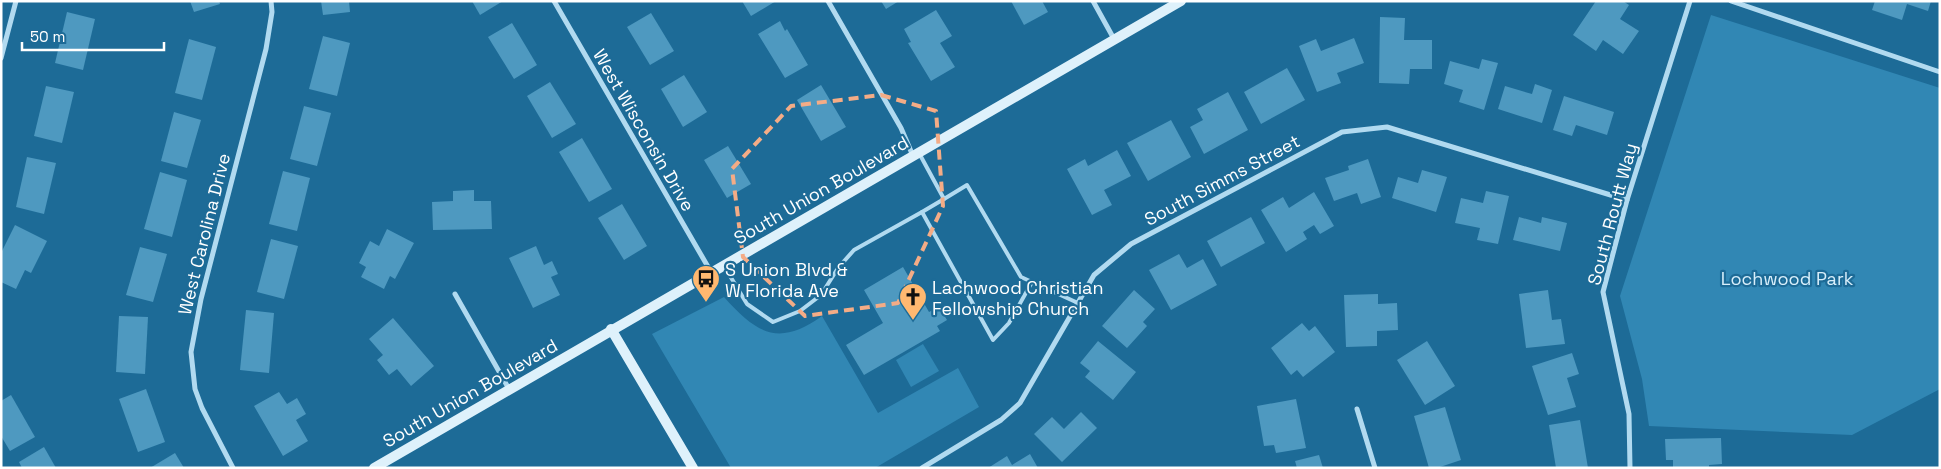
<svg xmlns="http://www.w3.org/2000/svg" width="1941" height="469" font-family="'Space Grotesk',sans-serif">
<rect width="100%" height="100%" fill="#1d6b97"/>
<!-- green -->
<g fill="#3187b4">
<polygon points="1711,15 1940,88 1940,389 1852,435 1649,426 1642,379 1620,296"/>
<path d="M 724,297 C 757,334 779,347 822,316 L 878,413 L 958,368 L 979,407 L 875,468 L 731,468 L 652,334 Z"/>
<polygon points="923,344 939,371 911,387 896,360"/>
</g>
<!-- building -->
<g fill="#4e99c0">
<polygon points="190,1 219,1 220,4 194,12"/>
<polygon points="321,1 349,1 350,12 323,15"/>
<polygon points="472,1 503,1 480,15"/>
<polygon points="742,1 776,1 751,16"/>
<polygon points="881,1 899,1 886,9"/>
<polygon points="1011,1 1042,1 1048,12 1024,25"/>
<polygon points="1596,1 1623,1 1629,5 1620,19 1639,31 1623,54 1603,40 1596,51 1573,35"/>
<polygon points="1875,1 1931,1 1928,11 1907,4 1902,20 1872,10"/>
<polygon points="936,10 952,36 940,43 955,67 931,81 908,43 911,42 904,29"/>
<polygon points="67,12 95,19 83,70 55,63"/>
<polygon points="651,13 674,51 650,65 627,27"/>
<polygon points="1380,17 1405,18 1404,40 1432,40 1432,69 1410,69 1409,84 1379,83"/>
<polygon points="780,21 785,31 787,29 808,65 785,78 758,34"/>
<polygon points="512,23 537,65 514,79 488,37"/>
<polygon points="323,36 350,43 337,96 309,89"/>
<polygon points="1354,38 1364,63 1337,73 1341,83 1317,92 1299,46 1316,39 1321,51"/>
<polygon points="189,39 216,47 202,100 175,93"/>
<polygon points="1482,59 1498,63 1484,110 1459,102 1463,90 1444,84 1450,61 1479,69"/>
<polygon points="1287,68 1305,100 1261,124 1244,92"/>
<polygon points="684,75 707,112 683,127 661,89"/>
<polygon points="550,82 576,124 552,138 527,96"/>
<polygon points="1535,84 1552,90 1542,123 1498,109 1505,86 1532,94"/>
<polygon points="821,85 846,127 821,141 797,100"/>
<polygon points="46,86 74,92 62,143 34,136"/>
<polygon points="1228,92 1248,130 1204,154 1190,127 1203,120 1197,109"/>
<polygon points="1564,96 1614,112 1607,135 1576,125 1572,136 1553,130"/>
<polygon points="304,106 331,113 317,166 290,159"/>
<polygon points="174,112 201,120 187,168 161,161"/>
<polygon points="1171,120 1191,157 1148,181 1127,143"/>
<polygon points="582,138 612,189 589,202 559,152"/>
<polygon points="728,146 751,184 727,198 704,160"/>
<polygon points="1117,150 1131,176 1104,190 1112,205 1092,215 1067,169 1085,159 1088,166"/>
<polygon points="27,157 56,163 44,214 16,207"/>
<polygon points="1368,159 1381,197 1361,204 1357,193 1334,201 1325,178 1349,170 1348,166"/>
<polygon points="1422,170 1447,177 1436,212 1392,198 1398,177 1418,183"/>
<polygon points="283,171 310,178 297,231 269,224"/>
<polygon points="160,172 187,180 172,237 144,229"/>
<polygon points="474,190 474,201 491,201 492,229 433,230 432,202 453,201 453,191"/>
<polygon points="1486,191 1509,196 1498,244 1477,240 1480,228 1455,223 1461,198 1483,203"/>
<polygon points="1314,192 1334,226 1320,234 1314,225 1303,232 1307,239 1286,252 1261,210 1283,197 1289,208"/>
<polygon points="622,204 647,246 624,260 598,218"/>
<polygon points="1251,217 1265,243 1221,267 1207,241"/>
<polygon points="1519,217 1541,223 1542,217 1567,223 1560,251 1513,240"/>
<polygon points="15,225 47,241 31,273 25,270 16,289 1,282 1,253"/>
<polygon points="387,229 414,243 395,279 390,276 384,289 361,277 366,267 359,263 370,241 379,246"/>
<polygon points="271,239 298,246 284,299 257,292"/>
<polygon points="536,246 544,265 552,261 558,274 551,277 560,295 533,308 509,258"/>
<polygon points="140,247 167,254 153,302 126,295"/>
<polygon points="1179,254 1187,268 1203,259 1217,285 1171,310 1149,270"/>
<polygon points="903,267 929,312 939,307 947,320 937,326 940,331 864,375 846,345 883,323 864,290"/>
<polygon points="1134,290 1155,309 1143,322 1147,326 1127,348 1102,326"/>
<polygon points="1548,290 1552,320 1561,319 1565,344 1526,348 1519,294"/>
<polygon points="1378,294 1378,304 1397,303 1398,330 1377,331 1377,346 1346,347 1344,295"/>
<polygon points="246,310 274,313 269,373 240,370"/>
<polygon points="119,316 148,317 145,374 116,372"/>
<polygon points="393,318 434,366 411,386 397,369 389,375 377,360 383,355 369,339"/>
<polygon points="1302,323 1309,331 1315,326 1335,352 1303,377 1297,370 1291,375 1271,348"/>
<polygon points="1098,341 1136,372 1113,400 1085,377 1090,371 1080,363"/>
<polygon points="1427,341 1455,386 1425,405 1397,360"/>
<polygon points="1572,353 1579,374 1567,378 1576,407 1548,415 1532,366"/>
<polygon points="146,389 165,442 138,452 119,399"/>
<polygon points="279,392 287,404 297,398 306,414 296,420 308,441 283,456 254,406"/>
<polygon points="11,395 35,437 10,451 1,436 1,401"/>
<polygon points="1296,399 1306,448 1276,453 1274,445 1264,446 1257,406"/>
<polygon points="1445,407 1461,460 1437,468 1429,468 1414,416"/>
<polygon points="1081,412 1097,428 1062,462 1034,434 1052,417 1064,429"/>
<polygon points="1580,420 1588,468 1556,468 1549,425"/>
<polygon points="1721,438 1722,464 1709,465 1709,468 1673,468 1673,460 1666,460 1665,439"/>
<polygon points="44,447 56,468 22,468 19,462"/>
<polygon points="175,453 184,468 150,468"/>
<polygon points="1030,454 1038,468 988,468 1007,456 1012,465"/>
<polygon points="1319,455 1323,468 1297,468 1295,461"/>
</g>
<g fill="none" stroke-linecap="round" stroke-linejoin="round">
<!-- lane -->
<g stroke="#b1daf0" stroke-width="4">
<polyline points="919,153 944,199 967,185 1021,277 1078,303"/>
<polyline points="944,199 922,212 993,340 1009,323 1032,282"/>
<polyline points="724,266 747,304 773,322 800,311 821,295 838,268 854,250 922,212"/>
</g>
<!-- street -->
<g stroke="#b1daf0" stroke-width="5">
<polyline points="554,1 711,272"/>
<polyline points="828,1 901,128 913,156"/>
<polyline points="1093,1 1114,39"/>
<polyline points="1731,1 1940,72"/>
<polyline points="1,58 16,1"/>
<polyline points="455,294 509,389"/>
<polyline points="1357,409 1375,468"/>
<polyline points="233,468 202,408 195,389 191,352 201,299 266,49 272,12 271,1"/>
<polyline points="922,468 1001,420 1020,403 1094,275 1131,244 1342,132 1387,127 1627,200"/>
<polyline points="1630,468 1629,414 1603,292 1627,200 1690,1"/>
</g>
<!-- secondary -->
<g stroke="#def1fb" stroke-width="10">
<polyline points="611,329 693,468"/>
<polyline points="374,468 1181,1"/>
</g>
</g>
<!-- marked area -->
<path fill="none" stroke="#f4ac86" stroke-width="4" stroke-dasharray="10 6" stroke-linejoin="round" d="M 881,95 L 936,111 L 943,206 L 898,303 L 805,316 L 743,257 L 732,169 L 791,106 Z"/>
<!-- icons -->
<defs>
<symbol id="bus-pin" viewBox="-11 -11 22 30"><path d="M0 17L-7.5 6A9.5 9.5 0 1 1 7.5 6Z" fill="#ffb870" stroke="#1d6b97"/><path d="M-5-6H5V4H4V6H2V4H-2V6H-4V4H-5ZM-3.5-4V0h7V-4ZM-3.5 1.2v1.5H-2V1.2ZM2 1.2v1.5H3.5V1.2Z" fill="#111"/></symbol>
<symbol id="church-pin" viewBox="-11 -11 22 30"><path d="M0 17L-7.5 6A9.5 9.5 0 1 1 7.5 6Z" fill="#ffb870" stroke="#1d6b97"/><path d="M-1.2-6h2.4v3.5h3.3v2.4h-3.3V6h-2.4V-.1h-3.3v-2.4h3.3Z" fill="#111"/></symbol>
</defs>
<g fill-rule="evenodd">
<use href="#bus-pin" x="690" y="263" width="32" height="43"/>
<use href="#church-pin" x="897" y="281" width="32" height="43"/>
</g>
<g text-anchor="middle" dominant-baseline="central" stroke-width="4.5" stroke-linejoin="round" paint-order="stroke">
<!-- street labels -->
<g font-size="18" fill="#fff" stroke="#1d6b97">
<text transform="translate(644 130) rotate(60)">West Wisconsin Drive</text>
<text transform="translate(1222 180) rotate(-28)">South Simms Street</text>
<text transform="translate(821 190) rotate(-30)">South Union Boulevard</text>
<text transform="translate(1612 214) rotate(-75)">South Routt Way</text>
<text transform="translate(204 234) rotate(-76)">West Carolina Drive</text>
<text transform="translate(470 393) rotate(-30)">South Union Boulevard</text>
</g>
<!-- poi labels -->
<g font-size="18" fill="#fff" stroke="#1d6b97" text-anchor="start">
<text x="725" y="269">S Union Blvd &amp;<tspan x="725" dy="21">W Florida Ave</tspan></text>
<text x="932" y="287">Lachwood Christian<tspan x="932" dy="21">Fellowship Church</tspan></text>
</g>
<!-- park labels -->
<g font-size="18" fill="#d8effb" stroke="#1d6b97">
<text x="1787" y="278">Lochwood Park</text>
</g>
</g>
<!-- border -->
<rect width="1941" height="469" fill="none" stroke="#ffffff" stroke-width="5"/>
<!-- scale -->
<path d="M22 42v8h142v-8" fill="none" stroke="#ffffff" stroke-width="2.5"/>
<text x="30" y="42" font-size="15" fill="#ffffff" stroke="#1d6b97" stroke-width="4" paint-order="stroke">50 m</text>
</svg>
